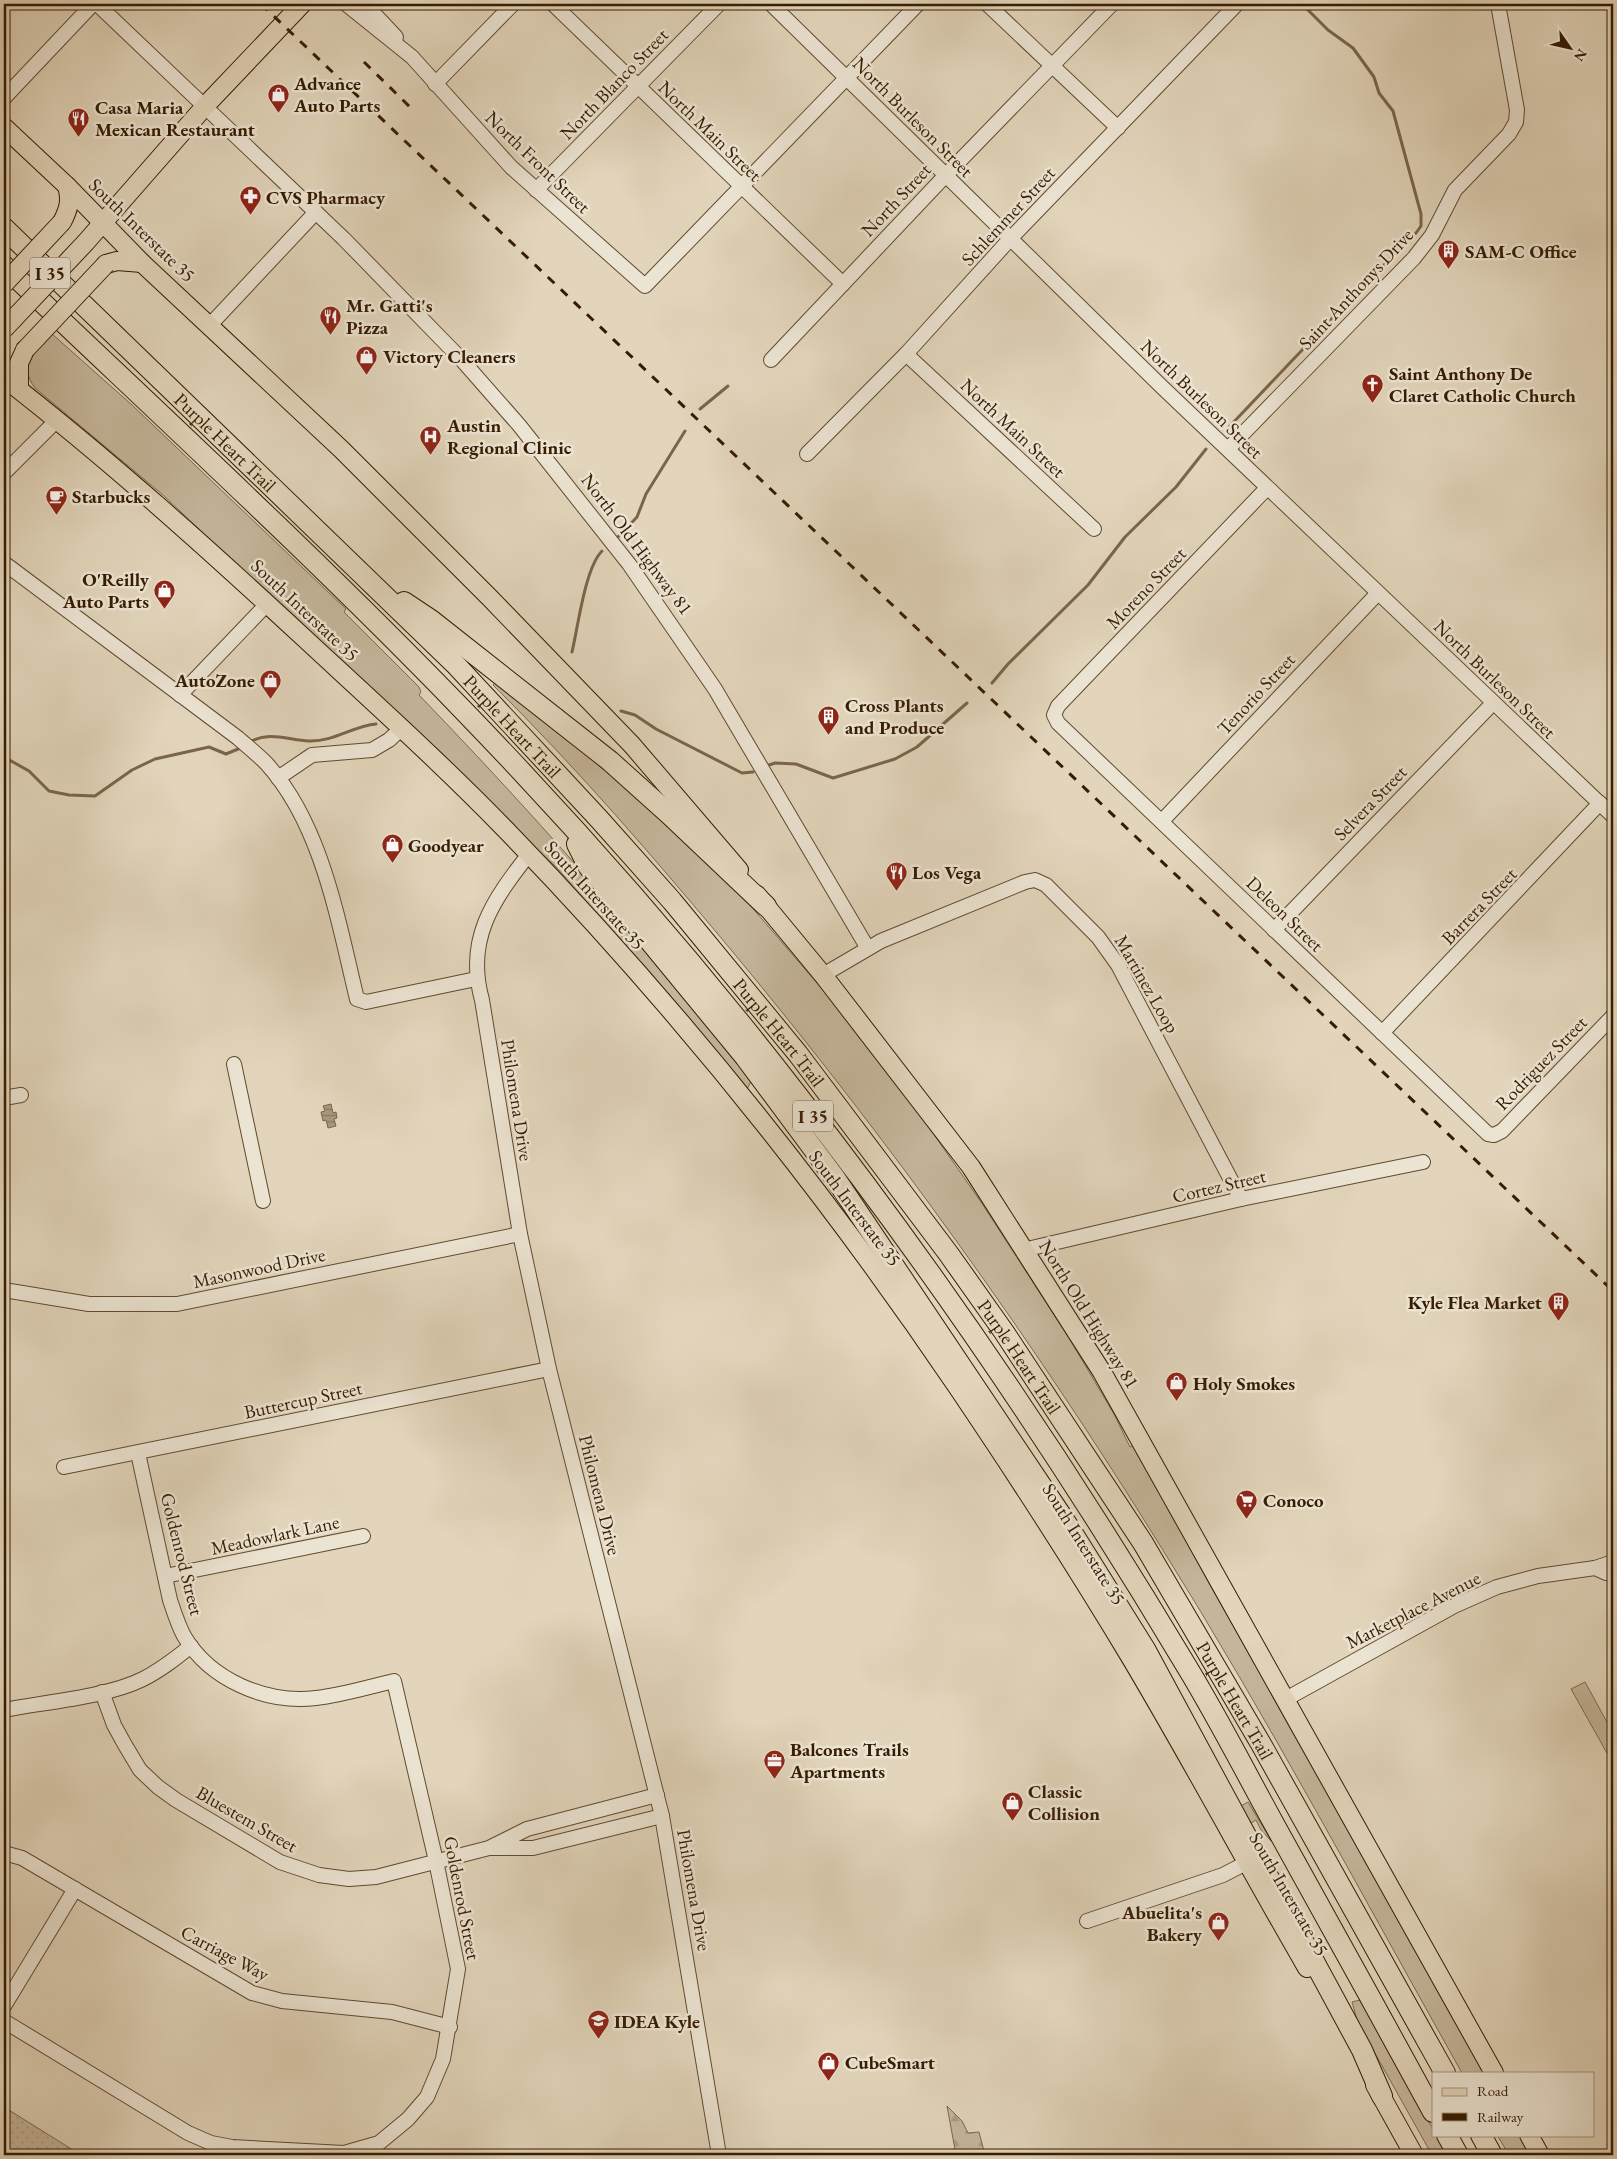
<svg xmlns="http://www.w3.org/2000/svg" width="1617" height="2159" font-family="'EB Garamond',serif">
<defs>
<pattern id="forest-firs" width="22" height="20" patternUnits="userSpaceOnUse" patternTransform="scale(1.25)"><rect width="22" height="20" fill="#c5b69b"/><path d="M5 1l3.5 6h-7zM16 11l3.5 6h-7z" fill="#aa9c84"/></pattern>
<pattern id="park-dots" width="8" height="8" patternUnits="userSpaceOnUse" patternTransform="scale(1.25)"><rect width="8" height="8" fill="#c5b69b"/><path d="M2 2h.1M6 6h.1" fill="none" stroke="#aa9c84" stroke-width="1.8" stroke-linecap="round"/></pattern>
<pattern id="water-rules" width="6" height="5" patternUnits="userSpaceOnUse" patternTransform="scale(1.25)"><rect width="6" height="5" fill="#a8967b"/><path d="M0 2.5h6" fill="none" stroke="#8a7a62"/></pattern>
</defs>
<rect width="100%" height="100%" fill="#e2d5bb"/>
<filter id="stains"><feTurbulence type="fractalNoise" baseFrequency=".004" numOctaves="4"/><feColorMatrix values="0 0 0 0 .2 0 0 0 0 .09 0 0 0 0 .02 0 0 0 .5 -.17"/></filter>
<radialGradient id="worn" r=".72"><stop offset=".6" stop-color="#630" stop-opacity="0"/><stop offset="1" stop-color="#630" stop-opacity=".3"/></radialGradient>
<!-- grass -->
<g fill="#c5b69b" stroke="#7e694e">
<path d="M 51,333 L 132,405 L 346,609 L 344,612 L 419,687 L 421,692 L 419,695 C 496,775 572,858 643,943 C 681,988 716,1035 752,1080 L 747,1089 L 901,1293 L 974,1395 L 659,985 L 556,867 L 163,495 L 35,388 C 17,363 34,352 51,333 Z"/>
<path d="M 495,683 L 552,720 L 731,883 L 835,1004 L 921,1116 L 981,1202 L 1069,1338 L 1114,1414 L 1130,1447 L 1134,1445 L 1210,1585 L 1486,2073 L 1462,2073 C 1363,1897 1268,1718 1161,1547 C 1032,1339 889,1140 732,951 C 656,860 578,769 493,685 Z"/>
<polygon points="1585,1682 1613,1733 1613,1764 1571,1689"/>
<polygon points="1248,1802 1272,1842 1261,1830 1256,1820 1248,1825 1239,1807"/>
<polygon points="1360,2000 1433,2129 1433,2135 1437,2135 1448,2155 1432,2155 1358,2023 1352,2002"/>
<polygon points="1497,2135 1521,2135 1532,2155 1509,2155"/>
</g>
<!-- forest -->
<polygon fill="url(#forest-firs)" stroke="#7e694e" points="947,2106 962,2121 968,2133 979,2132 985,2155 956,2155"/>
<!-- park -->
<polygon fill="url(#park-dots)" stroke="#7e694e" points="4,2107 81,2155 4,2155"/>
<!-- water -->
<polygon fill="url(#water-rules)" stroke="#7a654a" points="331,1104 333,1113 336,1112 337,1118 334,1119 336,1126 328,1128 326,1120 323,1121 321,1112 325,1111 323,1106"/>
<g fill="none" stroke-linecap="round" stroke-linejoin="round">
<!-- stream -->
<g stroke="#7a654a" stroke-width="3">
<polyline points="1304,6 1328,30 1353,48 1374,77 1379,93 1393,111 1421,214 1421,226 1416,233 1371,278"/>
<polyline points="700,409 728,386"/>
<polyline points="1229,427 1360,289"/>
<polyline points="617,538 637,517 646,494 685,431"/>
<path d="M 572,652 C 578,627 585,568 602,551"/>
<polyline points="992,683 1008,664 1088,585 1125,537 1176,487 1206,449"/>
<polyline points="621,711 635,715 656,729 742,773 753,772"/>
<path d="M 248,743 C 268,730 288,740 309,741 C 333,742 353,726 376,724"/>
<polyline points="4,757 29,771 49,791 69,795 95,796 132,770 155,759 209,747 226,754 243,747"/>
<polyline points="769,765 775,763 796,764 833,778 895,759 917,747 967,703"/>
</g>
<defs>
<g id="minor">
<polyline points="97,4 344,239 461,359 519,425 629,564 715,689 867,947"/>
<polyline points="346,4 412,57 511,167 645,286 918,4"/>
<polyline points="365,4 396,37"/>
<polyline points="553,4 843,284"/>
<polyline points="771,4 1162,387 1613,816"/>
<polyline points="987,4 1118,128"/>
<polyline points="435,84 513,4"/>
<polyline points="4,98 93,4"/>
<polyline points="536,190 719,4"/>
<polyline points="210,325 316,212"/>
<polyline points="906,354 1094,529"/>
<polyline points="771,360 945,176 1112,4"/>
<polyline points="1229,448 1414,258 1432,235 1455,190 1509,134 1516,122 1517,110 1498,4"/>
<polyline points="807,454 906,354 1010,239 1237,4"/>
<polyline points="4,473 57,420"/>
<polyline points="1267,488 1058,706 1054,715 1058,723 1488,1134 1494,1135 1502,1131 1613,1016"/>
<path d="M 4,563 L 238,738 C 247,746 257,754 266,763 C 322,824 338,921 357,999 L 366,1002 L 476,979"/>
<polyline points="180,695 267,604"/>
<polyline points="278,778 312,755 372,750 389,740 402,728"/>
<polyline points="1162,821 1378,593"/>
<path d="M 529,854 C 493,900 465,939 482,1000 L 520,1234 L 549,1369 L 662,1816 L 719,2155"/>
<polyline points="1274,930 1493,703"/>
<polyline points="823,975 881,941 1025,882 1035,880 1046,885 1098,937 1118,965 1241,1199"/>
<polyline points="1382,1033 1600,803"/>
<polyline points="234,1064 263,1201"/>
<polyline points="4,1098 21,1095"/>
<polyline points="1023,1250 1241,1199 1423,1162"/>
<polyline points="4,1290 89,1304 177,1304 520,1234"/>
<polyline points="64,1467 549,1369"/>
<polyline points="1595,1568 1606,1573 1613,1573"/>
<polyline points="165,1576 363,1536"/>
<polyline points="102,1692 114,1725 125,1745 140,1770 158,1787 176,1800 280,1862 319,1875 349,1879 376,1877 489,1848 527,1829 657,1795"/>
<polyline points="1284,1700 1454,1606 1497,1587 1538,1576 1595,1568 1613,1562"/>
<path d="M 4,1710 C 45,1702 107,1697 143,1679 C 161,1670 176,1658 191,1646"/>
<polyline points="490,1848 533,1848 662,1816"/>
<polyline points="4,1853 22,1858 252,1993 282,2001 392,2012 450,2027"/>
<polyline points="1087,1921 1223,1875 1246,1863"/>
<polyline points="4,2006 75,1889"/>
<path d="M 4,2021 L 188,2133 L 211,2143 L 232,2147 L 344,2153 L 379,2143 L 408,2119 L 427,2097 L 443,2059 L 458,1969 L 436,1861 L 394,1681 C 368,1687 342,1695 316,1698 C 266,1704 210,1680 184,1636 C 178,1625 174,1612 170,1600 L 138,1453"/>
</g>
<g id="major">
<polyline points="4,127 67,186 142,263 341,449 490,598 632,745 739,870"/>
<path d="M 62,222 C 69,209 71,200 67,186"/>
<polyline points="86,242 206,105 302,4"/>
<polyline points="106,264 117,261 142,263"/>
<path d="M 4,378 C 108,459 206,547 303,637 C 371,700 441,763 506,830 C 673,1002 824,1190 958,1388 C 1018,1477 1077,1568 1132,1660 C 1192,1761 1248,1866 1307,1968"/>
<polyline points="19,389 19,363 25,350"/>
<polyline points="757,895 823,975 971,1167 1102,1372 1494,2073"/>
<polyline points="1375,2085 1414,2155"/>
<polyline points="1529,2135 1540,2155"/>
</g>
<g id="highway">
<path id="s1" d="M 4,228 L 455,664 L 599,819 L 672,901 L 798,1054 L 948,1253 L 1004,1332 L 1143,1543 L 1261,1744 L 1445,2073"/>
<path d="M 4,266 C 158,413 315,557 462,709 C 580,831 692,959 795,1092 C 938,1275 1068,1468 1187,1667 C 1218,1718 1245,1771 1273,1822 C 1327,1919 1380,2015 1433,2112"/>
<polyline points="404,602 431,620 610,761 669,814 766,906"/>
<polyline points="577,844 588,866 745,1057 835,1178 1065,1521 1145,1649 1362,2050 1382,2096"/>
<polyline points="1447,2135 1458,2155"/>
<polyline points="1481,2135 1492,2155"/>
</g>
</defs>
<!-- minor casing -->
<use href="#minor" stroke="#614a2f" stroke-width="16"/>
<!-- major casing -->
<use href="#major" stroke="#361c00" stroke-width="20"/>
<!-- highway casing -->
<use href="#highway" stroke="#361c00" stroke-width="22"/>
<!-- minor -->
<use href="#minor" stroke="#ece4d3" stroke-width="14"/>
<!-- major -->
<use href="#major" stroke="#e2d5bb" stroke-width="18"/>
<!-- highway -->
<use href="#highway" stroke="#e2d5bb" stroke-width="20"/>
<!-- rail -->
<g stroke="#361c00" stroke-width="3" stroke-dasharray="9 9" stroke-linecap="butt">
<polyline points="261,4 1613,1291"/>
<polyline points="364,62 410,107"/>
</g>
<defs>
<g id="major-bridge">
<polyline points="4,284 62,222"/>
<polyline points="4,329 86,242"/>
<polyline points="25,350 106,264"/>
</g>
</defs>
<!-- major-bridge casing -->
<use href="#major-bridge" stroke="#361c00" stroke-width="20" stroke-linecap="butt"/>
<!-- major-bridge -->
<use href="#major-bridge" stroke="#e2d5bb" stroke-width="18"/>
</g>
<!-- icons -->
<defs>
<symbol id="shop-pin" viewBox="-11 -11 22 30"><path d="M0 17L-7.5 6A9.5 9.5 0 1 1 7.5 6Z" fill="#8f2418" stroke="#ece4d3"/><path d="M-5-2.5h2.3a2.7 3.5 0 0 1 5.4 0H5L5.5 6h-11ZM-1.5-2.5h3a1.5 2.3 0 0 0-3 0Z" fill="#fff"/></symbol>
<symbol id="restaurant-pin" viewBox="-11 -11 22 30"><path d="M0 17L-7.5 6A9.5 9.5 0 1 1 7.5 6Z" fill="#8f2418" stroke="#ece4d3"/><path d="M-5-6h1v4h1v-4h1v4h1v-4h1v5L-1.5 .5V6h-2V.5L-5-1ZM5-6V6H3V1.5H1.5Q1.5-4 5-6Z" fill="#fff"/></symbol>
<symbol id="pharmacy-pin" viewBox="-11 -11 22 30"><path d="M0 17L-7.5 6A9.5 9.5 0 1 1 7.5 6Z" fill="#8f2418" stroke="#ece4d3"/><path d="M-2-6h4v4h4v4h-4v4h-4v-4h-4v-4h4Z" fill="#fff"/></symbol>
<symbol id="building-pin" viewBox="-11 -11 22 30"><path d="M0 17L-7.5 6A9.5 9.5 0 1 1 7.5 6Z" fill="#8f2418" stroke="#ece4d3"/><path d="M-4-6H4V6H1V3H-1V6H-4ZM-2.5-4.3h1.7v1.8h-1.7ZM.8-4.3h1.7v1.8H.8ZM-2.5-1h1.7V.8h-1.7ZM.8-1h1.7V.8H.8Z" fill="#fff"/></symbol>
<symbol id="church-pin" viewBox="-11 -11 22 30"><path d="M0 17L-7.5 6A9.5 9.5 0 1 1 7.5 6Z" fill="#8f2418" stroke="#ece4d3"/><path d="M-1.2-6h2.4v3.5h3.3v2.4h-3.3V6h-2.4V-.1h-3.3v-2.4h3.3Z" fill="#fff"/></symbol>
<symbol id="hospital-pin" viewBox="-11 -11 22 30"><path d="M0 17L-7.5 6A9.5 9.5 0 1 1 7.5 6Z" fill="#8f2418" stroke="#ece4d3"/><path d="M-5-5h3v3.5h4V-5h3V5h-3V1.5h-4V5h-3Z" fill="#fff"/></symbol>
<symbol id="cafe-pin" viewBox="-11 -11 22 30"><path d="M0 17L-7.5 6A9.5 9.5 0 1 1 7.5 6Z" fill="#8f2418" stroke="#ece4d3"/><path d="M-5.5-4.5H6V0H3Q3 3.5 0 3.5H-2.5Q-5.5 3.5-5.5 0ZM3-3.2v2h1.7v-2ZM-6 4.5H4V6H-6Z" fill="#fff"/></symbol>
<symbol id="supermarket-pin" viewBox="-11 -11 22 30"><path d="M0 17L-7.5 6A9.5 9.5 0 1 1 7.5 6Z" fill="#8f2418" stroke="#ece4d3"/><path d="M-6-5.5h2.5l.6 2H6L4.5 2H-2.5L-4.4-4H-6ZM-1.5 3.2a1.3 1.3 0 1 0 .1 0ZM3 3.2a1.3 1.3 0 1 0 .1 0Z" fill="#fff"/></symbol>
<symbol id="office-pin" viewBox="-11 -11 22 30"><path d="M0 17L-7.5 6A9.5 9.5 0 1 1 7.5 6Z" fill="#8f2418" stroke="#ece4d3"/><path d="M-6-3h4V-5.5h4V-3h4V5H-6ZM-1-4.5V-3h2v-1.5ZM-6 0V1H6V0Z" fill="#fff"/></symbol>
<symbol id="school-pin" viewBox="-11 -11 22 30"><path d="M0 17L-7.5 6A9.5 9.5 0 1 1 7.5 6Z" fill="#8f2418" stroke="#ece4d3"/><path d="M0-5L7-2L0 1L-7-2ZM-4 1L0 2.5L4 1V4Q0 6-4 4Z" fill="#fff"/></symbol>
</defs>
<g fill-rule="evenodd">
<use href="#shop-pin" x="266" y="82" width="25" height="34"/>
<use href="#restaurant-pin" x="66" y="106" width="25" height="34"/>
<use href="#pharmacy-pin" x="238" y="184" width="25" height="34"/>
<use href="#building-pin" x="1436" y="238" width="25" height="34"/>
<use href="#restaurant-pin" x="318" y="304" width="25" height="34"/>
<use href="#shop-pin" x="354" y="344" width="25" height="34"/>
<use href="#church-pin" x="1360" y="372" width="25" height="34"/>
<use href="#hospital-pin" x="418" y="424" width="25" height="34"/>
<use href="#cafe-pin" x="44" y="484" width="25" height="34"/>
<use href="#shop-pin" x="152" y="578" width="25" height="34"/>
<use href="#shop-pin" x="258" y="668" width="25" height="34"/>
<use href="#building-pin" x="816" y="704" width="25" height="34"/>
<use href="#shop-pin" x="380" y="832" width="25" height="34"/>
<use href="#restaurant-pin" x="884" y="860" width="25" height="34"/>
<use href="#building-pin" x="1546" y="1290" width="25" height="34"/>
<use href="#shop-pin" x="1164" y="1370" width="25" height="34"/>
<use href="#supermarket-pin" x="1234" y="1488" width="25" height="34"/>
<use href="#office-pin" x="762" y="1748" width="25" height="34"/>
<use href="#shop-pin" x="1000" y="1790" width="25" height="34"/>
<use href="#shop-pin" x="1206" y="1910" width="25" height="34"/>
<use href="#school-pin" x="586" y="2008" width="25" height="34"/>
<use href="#shop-pin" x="816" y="2050" width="25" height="34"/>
</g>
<g text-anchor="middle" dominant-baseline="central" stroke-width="5" stroke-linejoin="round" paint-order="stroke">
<!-- shield labels -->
<g fill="#ece4d3" stroke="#6d583f" stroke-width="1">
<rect x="30" y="257.5" width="40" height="31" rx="4"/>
<rect x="793" y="1100.5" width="40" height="31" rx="4"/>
</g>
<g font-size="18" font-weight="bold" fill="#361c00">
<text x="50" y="273">I 35</text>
<text x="813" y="1116">I 35</text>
</g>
<!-- poi labels -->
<g font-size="19" font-weight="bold" fill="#361c00" stroke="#ece4d3" text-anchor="start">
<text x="294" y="83">Advance<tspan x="294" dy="22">Auto Parts</tspan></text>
<text x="95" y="107">Casa Maria<tspan x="95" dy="22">Mexican Restaurant</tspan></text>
<text x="266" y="197">CVS Pharmacy</text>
<text x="1465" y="251">SAM-C Office</text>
<text x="346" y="305">Mr. Gatti's<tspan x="346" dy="22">Pizza</tspan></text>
<text x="383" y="356">Victory Cleaners</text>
<text x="1389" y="373">Saint Anthony De<tspan x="1389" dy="22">Claret Catholic Church</tspan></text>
<text x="447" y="425">Austin<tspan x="447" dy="22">Regional Clinic</tspan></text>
<text x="72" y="496">Starbucks</text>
<text x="149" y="579" text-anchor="end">O'Reilly<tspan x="149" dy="22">Auto Parts</tspan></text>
<text x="255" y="680" text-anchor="end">AutoZone</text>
<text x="845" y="705">Cross Plants<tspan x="845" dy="22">and Produce</tspan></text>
<text x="408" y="845">Goodyear</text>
<text x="912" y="872">Los Vega</text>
<text x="1542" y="1302" text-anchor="end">Kyle Flea Market</text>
<text x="1193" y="1383">Holy Smokes</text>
<text x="1263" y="1500">Conoco</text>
<text x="790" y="1749">Balcones Trails<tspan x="790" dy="22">Apartments</tspan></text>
<text x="1028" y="1791">Classic<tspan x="1028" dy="22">Collision</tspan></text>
<text x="1202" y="1912" text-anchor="end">Abuelita's<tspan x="1202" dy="22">Bakery</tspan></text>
<text x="614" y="2021">IDEA Kyle</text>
<text x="845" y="2062">CubeSmart</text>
</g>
<!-- street labels -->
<g font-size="19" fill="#361c00" stroke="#ece4d3">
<text transform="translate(614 84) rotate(-46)">North Blanco Street</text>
<text transform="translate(913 117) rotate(45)">North Burleson Street</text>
<text transform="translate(710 131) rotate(44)">North Main Street</text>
<text transform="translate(538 162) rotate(44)">North Front Street</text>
<text transform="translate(896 200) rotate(-47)">North Street</text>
<text transform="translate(1008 216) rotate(-47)">Schlemmer Street</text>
<text transform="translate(142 230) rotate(44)">South Interstate 35</text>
<text transform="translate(1356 289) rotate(-47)">Saint Anthonys Drive</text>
<text transform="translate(1202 399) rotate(44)">North Burleson Street</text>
<text transform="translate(1013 428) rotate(43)">North Main Street</text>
<text stroke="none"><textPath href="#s1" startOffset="308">Purple Heart Trail</textPath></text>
<text transform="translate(637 544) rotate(53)">North Old Highway 81</text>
<text transform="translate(1146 588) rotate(-46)">Moreno Street</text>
<text transform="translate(305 610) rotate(43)">South Interstate 35</text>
<text transform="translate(1495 679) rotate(44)">North Burleson Street</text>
<text transform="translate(1256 694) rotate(-47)">Tenorio Street</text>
<text stroke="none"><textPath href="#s1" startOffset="712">Purple Heart Trail</textPath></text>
<text transform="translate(1370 803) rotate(-46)">Selvera Street</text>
<text transform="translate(595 895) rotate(48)">South Interstate 35</text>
<text transform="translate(1479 906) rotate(-46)">Barrera Street</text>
<text transform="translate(1285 914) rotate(44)">Deleon Street</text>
<text transform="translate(1147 984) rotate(60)">Martinez Loop</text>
<text stroke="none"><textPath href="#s1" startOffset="1118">Purple Heart Trail</textPath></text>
<text transform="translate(1541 1063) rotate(-46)">Rodriguez Street</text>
<text transform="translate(517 1100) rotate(81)">Philomena Drive</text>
<text transform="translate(1219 1186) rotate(-13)">Cortez Street</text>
<text transform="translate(855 1208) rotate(53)">South Interstate 35</text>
<text transform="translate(259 1268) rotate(-12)">Masonwood Drive</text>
<text transform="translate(1089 1314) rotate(58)">North Old Highway 81</text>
<text stroke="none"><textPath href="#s1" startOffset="1522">Purple Heart Trail</textPath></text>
<text transform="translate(303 1400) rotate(-12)">Buttercup Street</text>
<text transform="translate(600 1495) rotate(76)">Philomena Drive</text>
<text transform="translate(275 1535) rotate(-12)">Meadowlark Lane</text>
<text transform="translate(1084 1544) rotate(58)">South Interstate 35</text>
<text transform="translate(182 1554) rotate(76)">Goldenrod Street</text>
<text transform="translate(1413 1610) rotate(-27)">Marketplace Avenue</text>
<text stroke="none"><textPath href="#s1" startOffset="1928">Purple Heart Trail</textPath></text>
<text transform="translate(247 1819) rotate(30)">Bluestem Street</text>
<text transform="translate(694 1890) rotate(80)">Philomena Drive</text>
<text transform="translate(1289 1894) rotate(60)">South Interstate 35</text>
<text transform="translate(462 1898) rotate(79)">Goldenrod Street</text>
<text transform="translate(225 1953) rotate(28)">Carriage Way</text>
</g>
</g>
<!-- margin -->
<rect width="1617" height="2159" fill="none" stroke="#e2d5bb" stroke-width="20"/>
<rect x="5" y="5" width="1607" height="2149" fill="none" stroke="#361c00" stroke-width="2.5"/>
<rect x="10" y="10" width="1597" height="2139" fill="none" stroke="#361c00"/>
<!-- legend -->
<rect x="1432" y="2072" width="162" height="65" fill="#ece4d3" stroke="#a3947f"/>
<rect x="1442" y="2088" width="25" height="8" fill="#e2d5bb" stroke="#a3947f"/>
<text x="1477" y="2096" font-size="15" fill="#361c00">Road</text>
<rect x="1442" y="2113" width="25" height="8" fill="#361c00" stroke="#a3947f"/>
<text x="1477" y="2122" font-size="15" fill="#361c00">Railway</text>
<!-- north arrow -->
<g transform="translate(1570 48) rotate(124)" stroke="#ece4d3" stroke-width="4" paint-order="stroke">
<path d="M0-4L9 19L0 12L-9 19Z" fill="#361c00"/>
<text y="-8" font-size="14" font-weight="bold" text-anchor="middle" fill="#361c00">N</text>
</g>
<rect width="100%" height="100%" filter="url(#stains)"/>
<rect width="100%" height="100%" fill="url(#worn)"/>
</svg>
